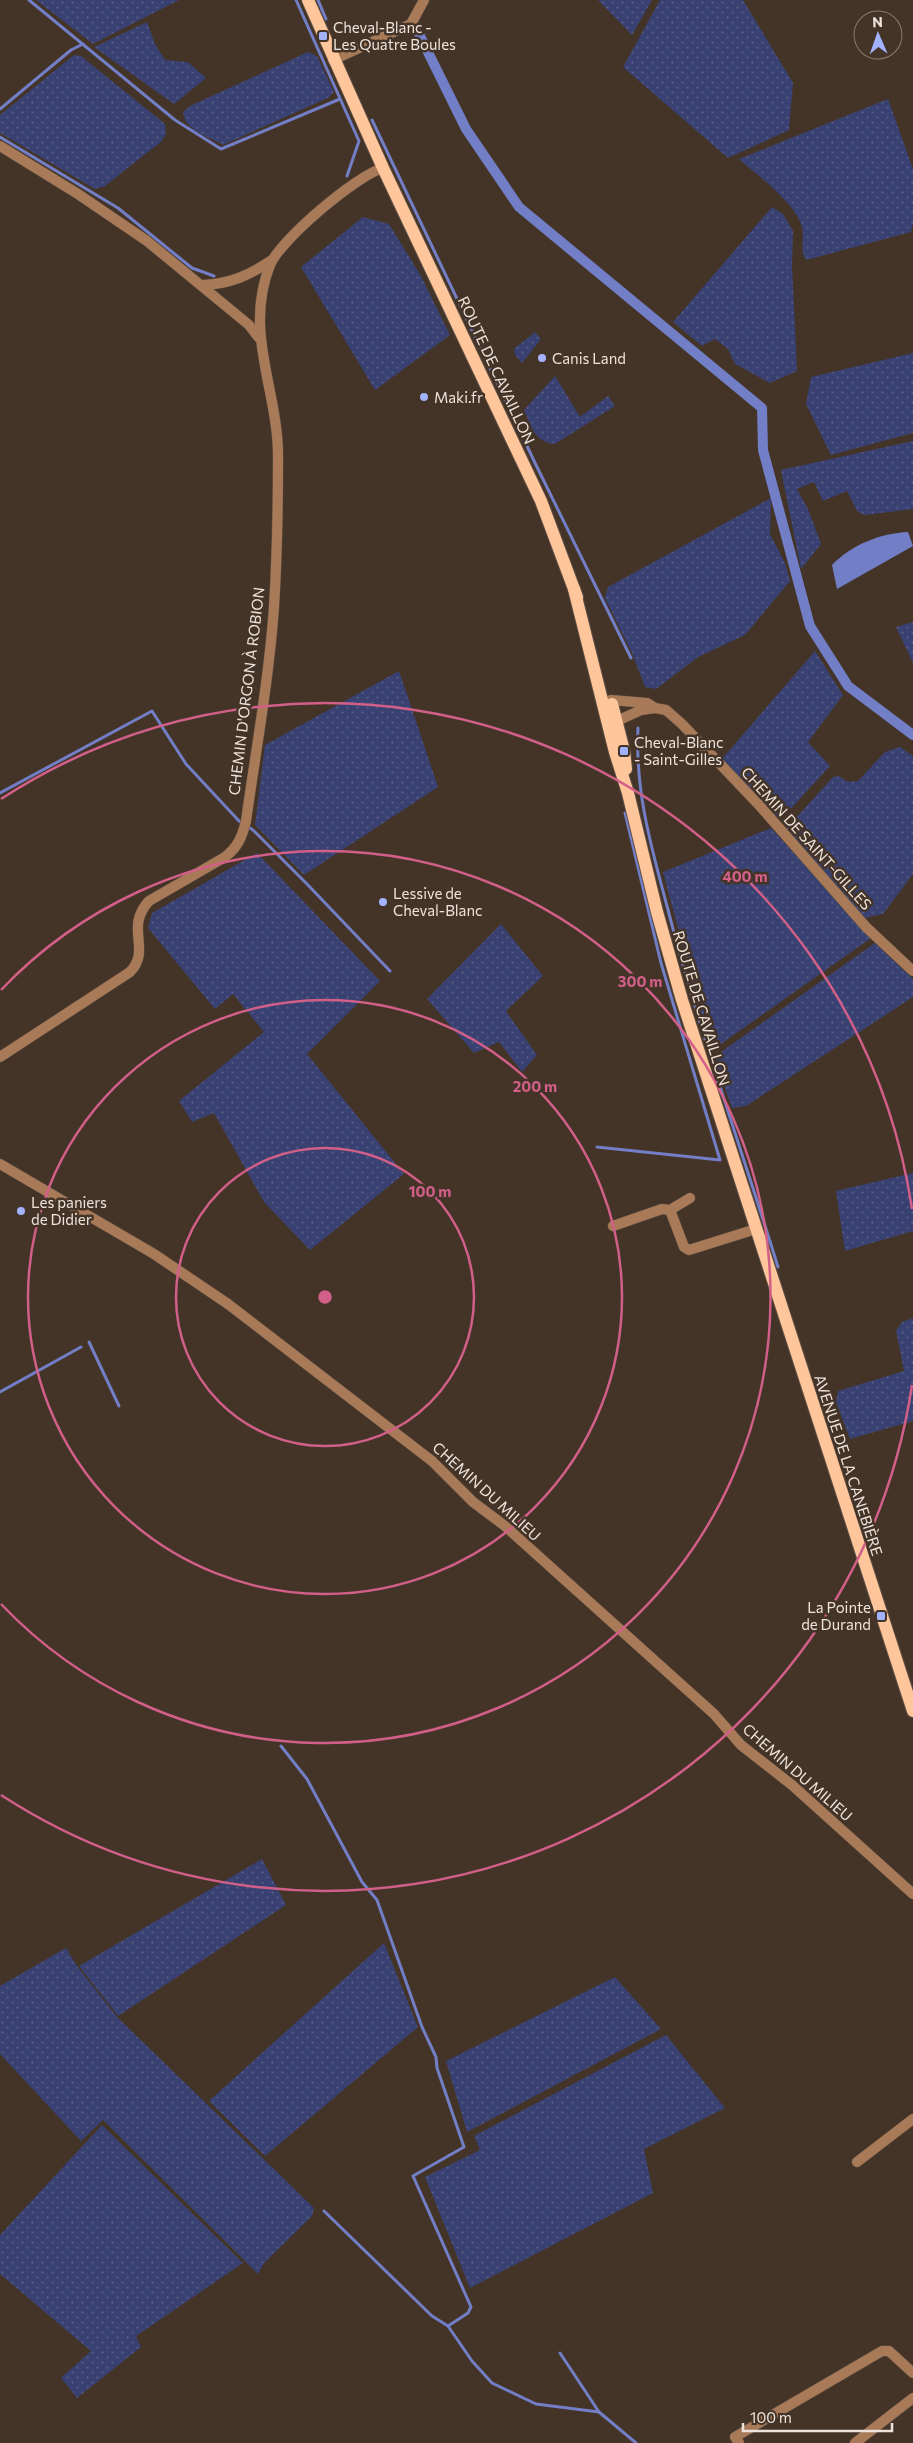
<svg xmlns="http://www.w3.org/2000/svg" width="913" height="2443" font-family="Commissioner,sans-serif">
<defs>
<pattern id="grass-dots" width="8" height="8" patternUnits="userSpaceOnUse" patternTransform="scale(1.25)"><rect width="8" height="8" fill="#394172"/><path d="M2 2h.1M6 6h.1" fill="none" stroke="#565c86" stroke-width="1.8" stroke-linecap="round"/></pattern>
</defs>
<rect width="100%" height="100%" fill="#443428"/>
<!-- grass -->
<g fill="url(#grass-dots)">
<polygon points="36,0 179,0 93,44"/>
<polygon points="598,0 652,0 632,35"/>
<polygon points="660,0 743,0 793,83 789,130 728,158 623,67"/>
<polygon points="147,22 155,44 165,60 188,62 206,78 174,104 94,47"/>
<path d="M 308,52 L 317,56 L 334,92 L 328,98 L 223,145 C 208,136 185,131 183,112 L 190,106 Z"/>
<polygon points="74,55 81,56 165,124 166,133 162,141 105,186 95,189 0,133 0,115"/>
<path d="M 888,99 L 913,169 L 913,224 L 911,232 L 806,260 C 799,250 805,238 802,227 C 795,202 758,176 739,159 Z"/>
<polygon points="772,207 783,214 793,231 792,266 797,371 770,383 735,364 728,349 715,339 702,346 673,322"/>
<polygon points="363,217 389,224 421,276 450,335 375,390 301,267"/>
<polygon points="535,332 541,339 522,363 515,355 514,349"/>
<polygon points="913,353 913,433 831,455 806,404 811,377"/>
<path d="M 555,376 L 580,417 L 608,396 L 615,406 L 555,444 C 534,442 532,427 524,410 Z"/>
<polygon points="913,441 913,509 864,515 857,511 847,491 823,501 814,482 797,489 808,509 821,544 801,569 781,470"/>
<polygon points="771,498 770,534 785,563 790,581 745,635 698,657 656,689 645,687 632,653 605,598 608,587"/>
<polygon points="913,622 913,663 896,627"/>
<polygon points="815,651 843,695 808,742 830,766 785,815 776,819 721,760"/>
<polygon points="399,671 438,787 304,875 255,825 265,745"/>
<polygon points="900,747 913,756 913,874 883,914 864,918 785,830 833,777 839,776 848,782 858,781 885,752"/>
<polygon points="771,828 871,938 711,1051 663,872"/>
<polygon points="257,853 380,981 307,1054 404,1174 310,1250 264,1202 214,1113 192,1122 179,1101 264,1032 233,994 215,1009 148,928 152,913"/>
<polygon points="501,924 543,976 506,1011 537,1055 522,1072 499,1042 474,1053 427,999"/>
<polygon points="875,943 913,979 913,997 746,1106 732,1108 714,1057"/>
<polygon points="913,1173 913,1231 845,1251 836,1191"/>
<polygon points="913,1318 913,1421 850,1439 836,1402 838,1391 904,1371 896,1331 902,1322"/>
<polygon points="262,1859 286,1905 118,2016 79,1966"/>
<polygon points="384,1943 418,2027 265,2156 209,2101"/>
<polygon points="66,1948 77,1966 117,2017 314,2208 312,2216 264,2263 258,2274 103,2120 81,2141 0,2054 0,1986"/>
<polygon points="615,1977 661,2029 467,2132 446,2061"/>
<polygon points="666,2035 725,2108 644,2149 653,2193 470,2288 425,2177 480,2150 474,2136"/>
<polygon points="102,2125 243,2263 136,2336 141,2347 77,2398 61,2378 91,2351 0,2274 0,2235"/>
</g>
<!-- water -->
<path fill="#727ec6" d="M 908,532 L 913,546 L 837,589 L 832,565 C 851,545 881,533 908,532 Z"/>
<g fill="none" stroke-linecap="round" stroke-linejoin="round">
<!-- stream -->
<g stroke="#727ec6" stroke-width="3">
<polyline points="29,0 175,120 221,149 340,99"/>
<polyline points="296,0 359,141 347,176"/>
<polyline points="318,0 326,19"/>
<polyline points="0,109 71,50 83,44"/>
<polyline points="372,120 536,465 631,658"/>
<polyline points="0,137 118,208 192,268 214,276"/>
<path d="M 638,728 C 635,791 651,846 667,906 C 698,1028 741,1147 778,1267"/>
<polyline points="0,793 152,711 186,764 239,821 253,830 307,884 390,971"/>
<polyline points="597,1147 720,1160 661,963 625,813"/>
<polyline points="89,1342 119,1406"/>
<polyline points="0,1392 81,1347"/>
<polyline points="281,1746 307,1779 362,1882 377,1900 422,2027 436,2057 437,2068 464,2147 413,2176 471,2307 468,2313 448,2326 472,2361 492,2383 536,2404 599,2412 636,2443"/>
<polyline points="324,2211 432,2316 448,2326"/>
<polyline points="560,2353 599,2412"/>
</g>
<!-- canal -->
<polyline stroke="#727ec6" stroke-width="10" points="416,28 466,129 519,207 762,408 763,450 810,626 848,686 913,735"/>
<defs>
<g id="minor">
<polyline points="333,60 411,24 424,0"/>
<polyline points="0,146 78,194 147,241 249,325 259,338"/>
<path d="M 203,285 C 230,284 250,275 272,260"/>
<polyline points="607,704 611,700 647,703 655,708 666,710 682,724 759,805 866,927 913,971"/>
<polyline points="613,717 617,721 641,710 655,708"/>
<path d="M 0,1057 L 130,972 C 152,949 124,928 149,901 L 225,857 C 238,847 242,837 246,821 C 256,750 269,678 274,607 C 277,558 278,508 278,459 C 279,391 243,333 270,265 C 280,240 357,175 383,168"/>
<polyline points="670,1210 690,1198"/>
<polyline points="613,1226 662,1209 670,1210 684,1247 689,1250 756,1229"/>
<polyline points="857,2162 913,2119"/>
<polyline points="739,2443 735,2437 882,2351 889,2351 913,2373"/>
</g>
<g id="tertiary">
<polyline points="0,1164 154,1254 228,1304 432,1461 473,1502 505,1526 714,1714 741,1745 792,1785 913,1894"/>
<polyline points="855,2443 913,2398"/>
</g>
<g id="primary">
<polyline points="308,0 383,168 541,501 577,597"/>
<polyline points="574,589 615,752 628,793 657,912 682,1000 913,1711"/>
<polyline points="612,704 624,751 626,769"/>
</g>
</defs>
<!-- minor casing -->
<use href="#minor" stroke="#5f5045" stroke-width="11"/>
<!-- tertiary casing -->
<use href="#tertiary" stroke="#5f5045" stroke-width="11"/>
<!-- primary casing -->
<use href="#primary" stroke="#5f5045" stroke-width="14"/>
<!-- minor -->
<use href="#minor" stroke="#a97a57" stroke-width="10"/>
<!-- tertiary -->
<use href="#tertiary" stroke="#a97a57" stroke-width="10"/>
<!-- primary -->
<use href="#primary" stroke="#ffc59b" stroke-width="12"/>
</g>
<!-- distance rings -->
<g fill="none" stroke="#d15f88" stroke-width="2.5">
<circle cx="325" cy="1297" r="149"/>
<circle cx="325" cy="1297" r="297"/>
<path d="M1 990A446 446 0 1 1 1 1604"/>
<path d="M912 1385A594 594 0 0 1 1 1795M1 799A594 594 0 0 1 912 1209"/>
</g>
<!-- markers -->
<g fill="#a3b2fd" stroke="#443428" stroke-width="2">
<rect x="318" y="31" width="10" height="10" rx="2.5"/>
<circle cx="542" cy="358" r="5"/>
<circle cx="424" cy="397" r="5"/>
<rect x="619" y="746" width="10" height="10" rx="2.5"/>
<circle cx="383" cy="902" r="5"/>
<circle cx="21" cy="1211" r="5"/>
<rect x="876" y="1611" width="10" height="10" rx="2.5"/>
</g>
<g text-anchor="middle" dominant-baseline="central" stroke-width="5" stroke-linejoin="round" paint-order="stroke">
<!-- poi labels -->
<g font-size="15" fill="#ede3db" stroke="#443428" text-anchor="start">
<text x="333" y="27">Cheval-Blanc -<tspan x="333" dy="17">Les Quatre Boules</tspan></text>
<text x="552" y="358">Canis Land</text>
<text x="434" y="397">Maki.fr</text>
<text x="634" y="742">Cheval-Blanc<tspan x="634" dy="17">- Saint-Gilles</tspan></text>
<text x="393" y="893">Lessive de<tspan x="393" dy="17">Cheval-Blanc</tspan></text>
<text x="31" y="1202">Les paniers<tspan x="31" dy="17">de Didier</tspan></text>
<text x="871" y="1607" text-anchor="end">La Pointe<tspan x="871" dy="17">de Durand</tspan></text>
</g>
<!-- street labels -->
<g font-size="15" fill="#ede3db" stroke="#443428">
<text transform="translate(497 370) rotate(65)">ROUTE DE CAVAILLON</text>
<text transform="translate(246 691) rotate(-83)">CHEMIN D'ORGON À ROBION</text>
<text transform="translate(807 838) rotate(48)">CHEMIN DE SAINT-GILLES</text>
<text transform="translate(702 1008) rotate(73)">ROUTE DE CAVAILLON</text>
<text transform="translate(849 1465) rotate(72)">AVENUE DE LA CANEBIÈRE</text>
<text transform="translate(487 1491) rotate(42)">CHEMIN DU MILIEU</text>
<text transform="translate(798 1772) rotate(41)">CHEMIN DU MILIEU</text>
</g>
</g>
<circle cx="325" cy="1297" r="8" fill="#d15f88" stroke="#443428" stroke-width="2.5"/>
<g font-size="15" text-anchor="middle" font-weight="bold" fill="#d15f88" stroke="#443428" stroke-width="5" stroke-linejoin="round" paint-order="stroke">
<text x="745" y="882">400 m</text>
<text x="640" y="987">300 m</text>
<text x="535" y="1092">200 m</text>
<text x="430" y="1197">100 m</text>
</g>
<!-- north arrow -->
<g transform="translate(878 35) rotate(358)"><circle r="24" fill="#443428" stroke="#887a70"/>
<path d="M0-4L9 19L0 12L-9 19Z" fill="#a3b2fd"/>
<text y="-8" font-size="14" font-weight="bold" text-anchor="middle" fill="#ede3db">N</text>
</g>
<!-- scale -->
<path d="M743 2423v8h149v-8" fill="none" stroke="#ede3db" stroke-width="2.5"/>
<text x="750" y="2423" font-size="15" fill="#ede3db" stroke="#443428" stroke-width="4" paint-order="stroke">100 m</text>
</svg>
